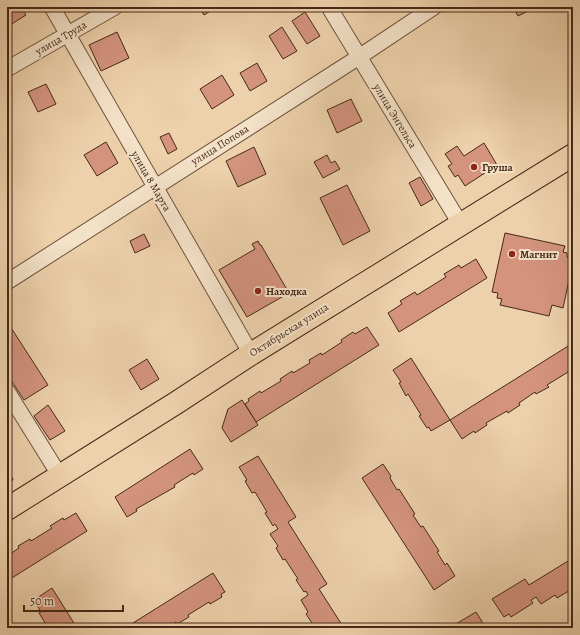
<svg xmlns="http://www.w3.org/2000/svg" width="580" height="635" font-family="Alegreya,serif">
<rect width="100%" height="100%" fill="#edd1ab"/>
<filter id="stains"><feTurbulence type="fractalNoise" baseFrequency=".005" numOctaves="4"/><feColorMatrix values="0 0 0 0 .2 0 0 0 0 .09 0 0 0 0 .02 0 0 0 .5 -.17"/></filter>
<radialGradient id="worn" r=".72"><stop offset=".6" stop-color="#630" stop-opacity="0"/><stop offset="1" stop-color="#630" stop-opacity=".3"/></radialGradient>
<!-- building -->
<g fill="#d3937d" stroke="#462918">
<polygon points="12,7 20,7 26,15 7,27 7,10"/>
<polygon points="199,7 217,7 204,15"/>
<polygon points="513,7 528,7 530,10 518,16"/>
<polygon points="305,12 320,36 307,44 292,21"/>
<polygon points="282,27 297,51 283,59 269,36"/>
<polygon points="117,32 129,58 101,71 89,45"/>
<polygon points="257,63 267,81 250,91 240,73"/>
<polygon points="222,75 234,95 212,109 200,89"/>
<polygon points="46,84 56,104 38,112 28,92"/>
<polygon points="351,99 362,121 337,133 327,110"/>
<polygon points="169,133 177,149 168,154 160,137"/>
<polygon points="106,142 118,163 97,176 84,155"/>
<polygon points="484,143 497,165 465,186 458,175 455,177 448,166 452,164 445,154 457,146 464,156"/>
<polygon points="254,147 266,174 238,187 226,161"/>
<polygon points="327,155 331,163 335,161 340,169 323,178 314,162"/>
<polygon points="420,177 433,199 421,206 409,183"/>
<polygon points="347,185 370,231 343,245 320,198"/>
<polygon points="505,233 565,246 563,252 567,253 567,257 573,259 573,262 563,308 552,305 549,316 500,305 502,299 497,298 498,293 492,292"/>
<polygon points="144,234 150,246 135,253 130,241"/>
<polygon points="258,241 260,245 261,245 289,293 247,317 219,270 255,249 252,244"/>
<polygon points="476,259 487,278 399,332 388,313 402,304 400,301 415,292 417,295 446,277 444,274 459,265 461,268"/>
<polygon points="7,323 8,323 48,385 24,400 7,374"/>
<polygon points="367,327 379,345 256,422 245,404 249,401 248,399 260,391 261,393 281,381 280,379 292,371 293,373 310,363 309,360 321,353 322,355 342,342 341,340 353,332 355,334"/>
<polygon points="573,343 573,372 569,374 568,372 547,385 549,387 536,394 535,392 519,403 520,405 508,413 507,411 486,423 487,425 475,433 474,431 462,439 450,420"/>
<polygon points="411,358 450,420 431,431 429,427 427,428 419,416 421,415 408,394 406,396 399,383 401,382 393,370"/>
<polygon points="147,359 159,379 141,390 129,370"/>
<polygon points="242,400 258,425 231,442 222,428 228,409"/>
<polygon points="48,405 65,431 50,440 34,416"/>
<polygon points="190,449 203,469 194,475 193,473 174,485 175,487 136,509 137,511 127,517 115,497"/>
<polygon points="258,456 296,517 288,522 327,584 319,589 344,628 318,628 316,625 314,626 306,614 308,612 301,600 308,595 306,591 304,592 296,580 298,579 285,559 283,560 276,548 278,546 270,534 278,529 275,524 273,526 265,513 267,512 255,492 252,493 245,481 247,480 239,467"/>
<polygon points="383,464 391,476 390,478 397,490 399,489 415,514 413,515 421,527 423,526 439,551 437,552 445,565 447,563 455,576 434,590 362,478"/>
<polygon points="7,467 13,480 7,483"/>
<polygon points="76,513 87,531 7,581 7,556 19,548 18,546 30,539 31,541 52,528 50,526 63,518 64,520"/>
<polygon points="573,558 573,584 570,586 572,589 557,598 555,595 541,604 536,597 531,600 533,603 511,617 509,614 504,617 492,599 525,579 529,585"/>
<polygon points="213,573 225,592 221,594 222,597 210,604 209,602 188,615 189,617 177,624 176,622 167,628 125,628"/>
<polygon points="52,588 77,628 52,628 49,624 47,626 39,613 41,612 34,600"/>
<polygon points="476,612 486,628 449,628"/>
</g>
<g fill="none" stroke-linecap="round" stroke-linejoin="round">
<defs>
<g id="minor">
<polyline points="52,7 251,354"/>
<polyline points="329,7 461,225"/>
<polyline points="7,69 115,7"/>
<polyline points="7,282 359,57 434,7"/>
<polyline points="7,391 60,476"/>
</g>
<polyline id="primary" points="7,509 176,403 251,354 573,155"/>
</defs>
<!-- minor casing -->
<use href="#minor" stroke="#70533d" stroke-width="17"/>
<!-- primary casing -->
<use href="#primary" stroke="#462918" stroke-width="24"/>
<!-- minor -->
<use href="#minor" stroke="#f3e1c8" stroke-width="15"/>
<!-- primary -->
<use href="#primary" stroke="#edd1ab" stroke-width="22"/>
</g>
<!-- markers -->
<g fill="#8f2418" stroke="#f3e1c8" stroke-width="1.5">
<circle cx="474" cy="167" r="4"/>
<circle cx="512" cy="254" r="4"/>
<circle cx="258" cy="291" r="4"/>
</g>
<g text-anchor="middle" dominant-baseline="central" stroke-width="4" stroke-linejoin="round" paint-order="stroke">
<!-- street labels -->
<g font-size="11" fill="#462918" stroke="#f3e1c8">
<text transform="translate(61 38) rotate(-30)">улица Труда</text>
<text transform="translate(395 116) rotate(59)">улица Энгельса</text>
<text transform="translate(220 145) rotate(-32)">улица Попова</text>
<text transform="translate(151 181) rotate(60)">улица 8 Марта</text>
<text transform="translate(289 330) rotate(-32)">Октябрьская улица</text>
</g>
<!-- poi labels -->
<g font-size="11" font-weight="bold" fill="#462918" stroke="#f3e1c8" text-anchor="start">
<text x="482" y="167">Груша</text>
<text x="520" y="254">Магнит</text>
<text x="266" y="291">Находка</text>
</g>
</g>
<!-- margin -->
<rect width="580" height="635" fill="none" stroke="#edd1ab" stroke-width="24"/>
<rect x="8" y="8" width="564" height="619" fill="none" stroke="#462918" stroke-width="2"/>
<rect x="12" y="12" width="556" height="611" fill="none" stroke="#462918"/>
<!-- scale -->
<path d="M24 605v6h99v-6" fill="none" stroke="#462918" stroke-width="2"/>
<text x="30" y="605" font-size="12" fill="#462918" stroke="#f3e1c8" stroke-width="3" paint-order="stroke">50 m</text>
<rect width="100%" height="100%" filter="url(#stains)"/>
<rect width="100%" height="100%" fill="url(#worn)"/>
</svg>
